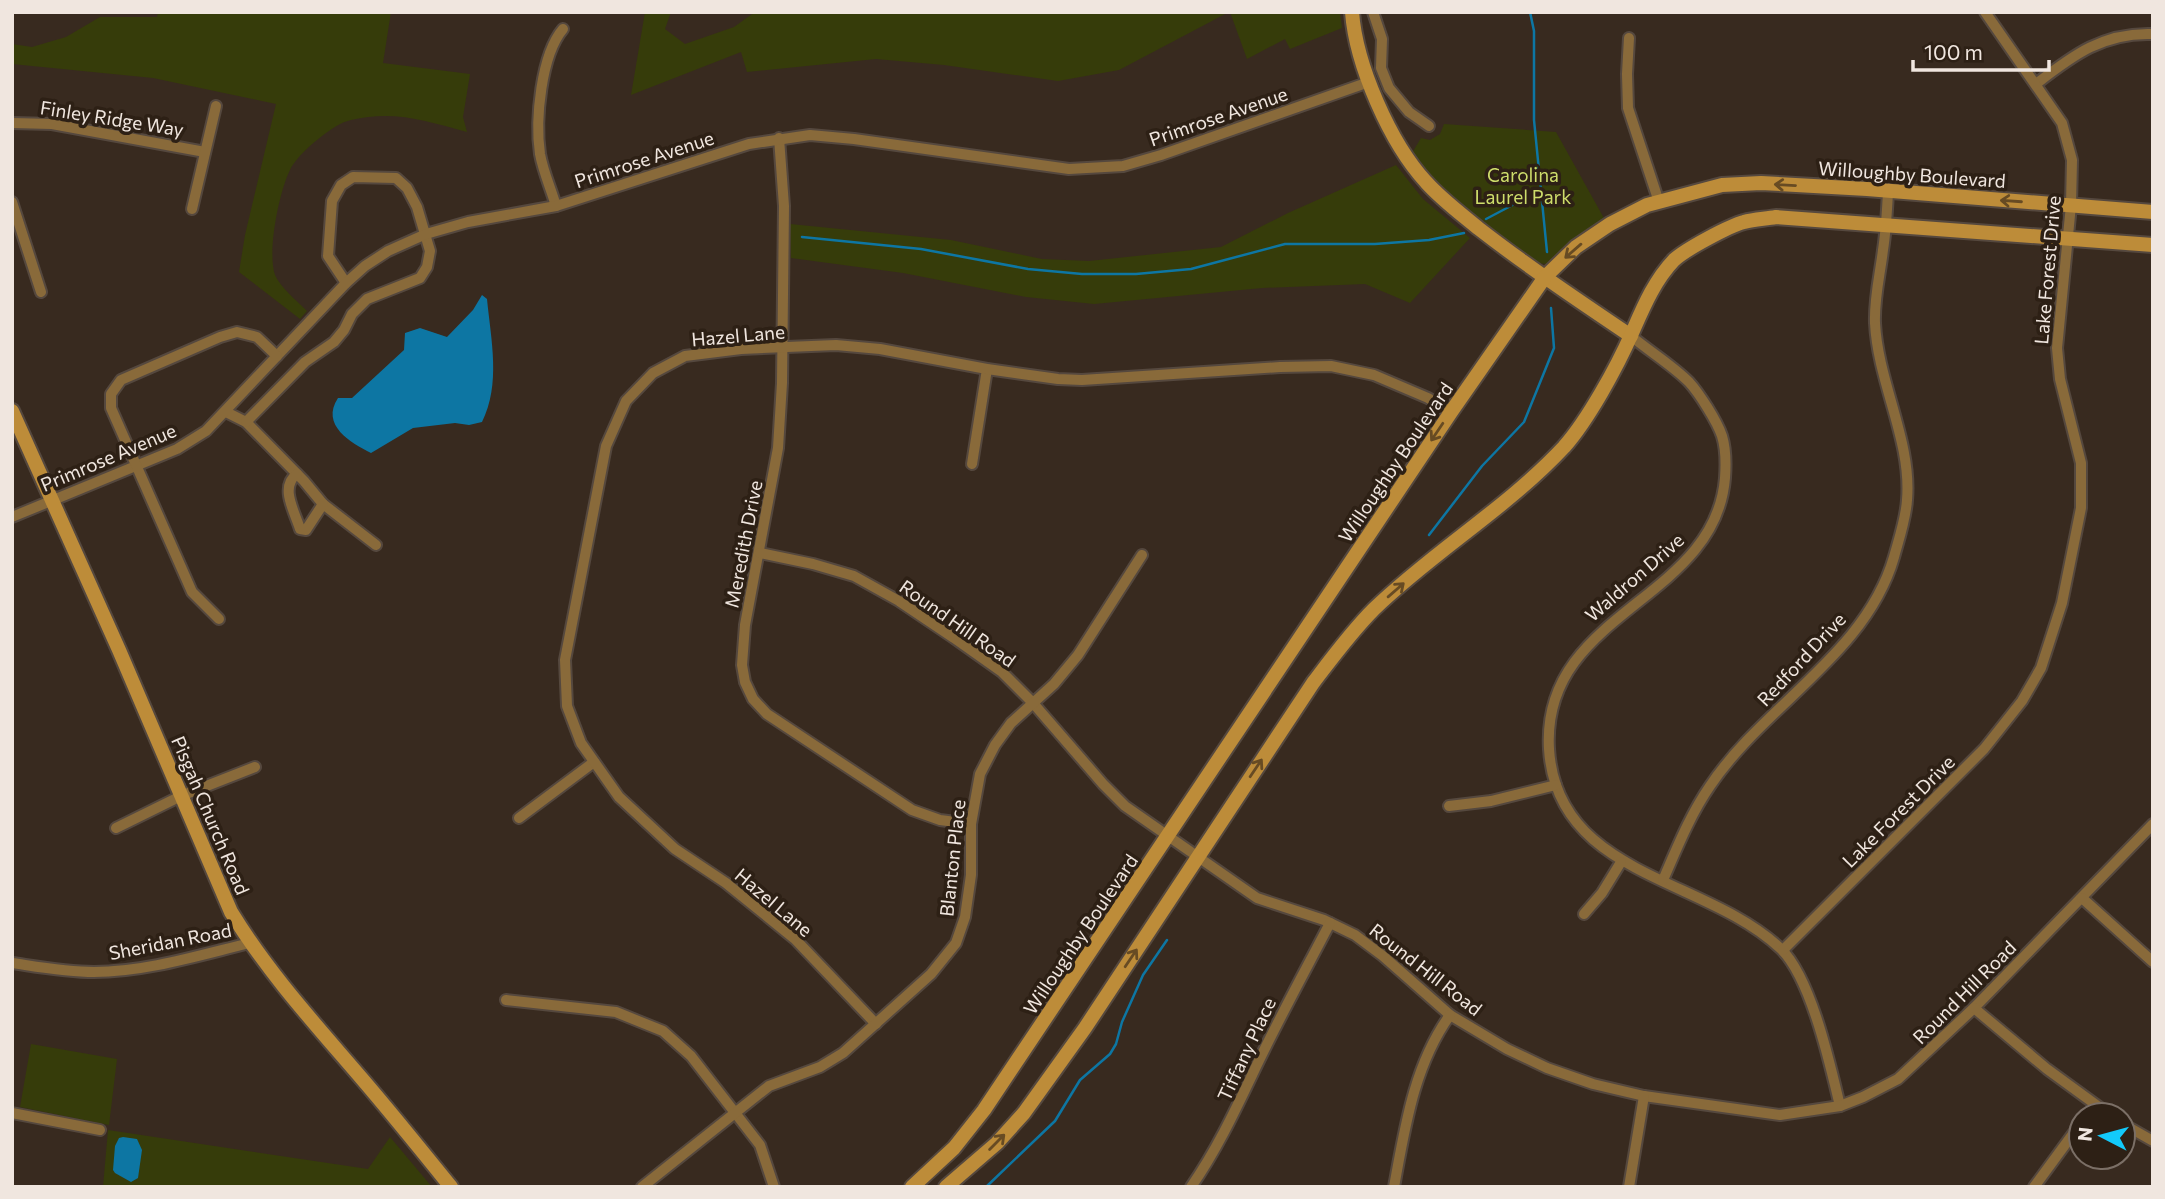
<svg xmlns="http://www.w3.org/2000/svg" width="2165" height="1199" font-family="Commissioner,sans-serif">
<rect width="100%" height="100%" fill="#382a1f"/>
<!-- green -->
<g fill="#363c0a">
<path d="M 158,12 L 391,12 L 383,63 L 470,74 L 463,117 L 467,132 C 426,121 394,110 351,120 C 334,123 297,154 290,170 C 279,192 267,252 275,275 C 280,287 297,301 307,311 L 300,319 L 239,272 L 245,235 L 276,104 L 153,78 L 12,64 L 12,44 L 32,47 L 66,37 L 100,17 L 157,17 Z"/>
<polygon points="645,12 671,12 665,29 685,44 734,27 755,12 1229,12 1119,70 1058,81 944,65 876,59 747,72 741,52 631,95"/>
<polygon points="1230,12 1340,12 1342,28 1290,49 1285,39 1247,59"/>
<polygon points="1444,124 1556,132 1605,220 1547,264 1537,263 1455,201 1431,180 1412,153 1421,138 1430,140 1440,134"/>
<polygon points="1396,165 1423,199 1470,238 1410,303 1365,284 1262,288 1094,304 1026,297 903,273 791,258 790,224 951,240 1042,259 1089,261 1221,247 1288,213"/>
<polygon points="31,1044 117,1059 109,1125 20,1107"/>
<polygon points="108,1130 368,1169 390,1137 432,1187 103,1187"/>
</g>
<!-- water -->
<g fill="#0d76a3">
<path d="M 482,295 L 487,299 C 491,340 501,384 482,422 L 469,425 L 455,423 L 413,428 L 371,453 C 351,443 320,425 338,398 L 352,398 L 404,350 L 405,333 L 420,328 L 447,337 L 473,310 Z"/>
<polygon points="123,1137 137,1139 142,1150 138,1178 131,1182 115,1173 113,1170 115,1146 119,1138"/>
</g>
<g fill="none" stroke-linecap="round" stroke-linejoin="round">
<!-- stream -->
<g stroke="#0d76a3" stroke-width="2.5">
<polyline points="1530,12 1534,31 1534,120 1547,252"/>
<polyline points="1486,219 1524,199 1541,192"/>
<polyline points="802,237 921,249 1028,269 1082,274 1136,274 1191,269 1285,244 1375,244 1429,240 1464,233"/>
<polyline points="1429,535 1482,466 1524,422 1554,348 1551,308"/>
<polyline points="986,1187 1055,1121 1080,1080 1110,1054 1116,1044 1122,1022 1143,975 1167,940"/>
</g>
<defs>
<g id="street">
<polyline points="1373,12 1382,39 1381,68 1389,88 1409,112 1429,126"/>
<polyline points="1629,38 1627,74 1628,108 1659,202"/>
<path d="M 2036,84 C 2073,55 2104,32 2153,34"/>
<polyline points="12,123 52,124 205,152"/>
<polyline points="779,138 784,206 782,383 778,448 745,625 742,665 745,682 753,699 767,714 912,810 940,820 971,824"/>
<polyline points="12,202 41,292"/>
<path d="M 556,206 C 551,189 543,171 540,154 C 535,120 541,55 563,29"/>
<polyline points="192,209 216,106"/>
<path d="M 1631,336 C 1649,351 1672,365 1689,382 C 1699,393 1717,421 1722,436 C 1726,449 1726,464 1725,478 C 1715,602 1541,611 1549,749 C 1557,877 1706,877 1781,949 C 1811,978 1830,1064 1840,1106"/>
<polyline points="226,412 246,422 304,481 323,504 376,545"/>
<polyline points="246,422 305,362 334,342 344,330 352,314 367,299 420,278 427,267 430,251 417,207 407,188 396,178 353,177 341,185 332,201 328,256 346,283"/>
<polyline points="972,464 987,369"/>
<path d="M 297,474 C 279,487 295,512 300,529 L 306,530 L 323,504"/>
<polyline points="12,517 177,449 206,431 346,283 365,266 388,251 426,234 468,222 556,206 749,144 810,135 854,139 1069,169 1123,166 1161,155 1369,82"/>
<polyline points="760,553 813,564 854,576 899,601 954,638 1002,672 1033,703 1103,784 1125,806 1257,898 1324,920 1355,935 1383,956 1450,1015 1507,1049 1547,1068 1593,1084 1644,1096 1780,1115 1840,1106 1863,1097 1898,1079 1974,1008 2153,824"/>
<polyline points="219,619 192,592 111,408 111,394 121,380 220,337 237,332 257,337 277,356"/>
<polyline points="1449,806 1491,801 1556,785"/>
<polyline points="519,818 594,762"/>
<polyline points="116,828 181,796 255,767"/>
<path d="M 1663,880 C 1677,848 1690,815 1710,786 C 1764,705 1866,654 1894,557 C 1899,539 1906,518 1907,500 C 1912,441 1878,383 1875,323 C 1874,298 1880,275 1883,250 C 1886,231 1887,211 1888,192"/>
<polyline points="2082,898 2153,962"/>
<polyline points="1584,914 1602,893 1621,862"/>
<polyline points="1783,950 1984,749 2022,701 2041,668 2062,603 2081,508 2081,463 2060,379 2057,348 2071,205 2072,160 2062,123 1985,12"/>
<path d="M 12,963 C 39,967 66,972 94,972 C 146,972 200,955 250,943"/>
<polyline points="506,1000 616,1012 663,1031 691,1056 760,1145 774,1187"/>
<polyline points="1974,1008 2047,1069 2110,1115"/>
<polyline points="876,1024 795,939 726,883 675,849 619,797 581,743 567,706 565,660 606,446 626,401 653,373 685,356 741,349 836,345 880,349 987,369 1058,379 1082,380 1280,367 1331,366 1374,375 1428,398 1451,412"/>
<polyline points="12,1113 100,1130"/>
<polyline points="2123,1124 2153,1141"/>
<polyline points="642,1187 769,1086 820,1067 843,1053 931,974 956,943 965,917 971,875 971,824 980,774 995,745 1011,723 1054,684 1078,655 1142,555"/>
<path d="M 1191,1187 C 1216,1151 1234,1113 1253,1073 C 1277,1022 1304,973 1330,923"/>
<path d="M 1394,1187 C 1405,1127 1414,1065 1450,1015"/>
<polyline points="1629,1187 1644,1096"/>
<polyline points="2034,1187 2081,1123"/>
</g>
<g id="secondary">
<path d="M 1352,12 C 1356,65 1390,143 1426,182 C 1441,199 1460,213 1478,228 C 1527,266 1579,301 1631,336"/>
<path d="M 12,411 L 119,650 L 231,912 C 269,974 316,1025 363,1080 C 393,1115 422,1151 451,1187"/>
<polyline points="912,1187 954,1148 984,1110 1451,412 1545,277 1576,247 1610,224 1647,205 1722,185 1761,183 1867,189 2153,212"/>
<path d="M 946,1187 L 997,1143 L 1024,1113 L 1085,1028 L 1313,683 C 1332,658 1351,632 1374,609 C 1434,551 1507,508 1564,447 C 1588,420 1617,367 1632,333 C 1643,308 1654,281 1674,260 C 1686,249 1729,226 1744,222 C 1754,219 1765,219 1776,217 L 2153,245"/>
</g>
</defs>
<!-- street casing -->
<use href="#street" stroke="#55483e" stroke-width="14"/>
<!-- secondary casing -->
<use href="#secondary" stroke="#55483e" stroke-width="18"/>
<!-- street -->
<use href="#street" stroke="#896a3a" stroke-width="10"/>
<!-- secondary -->
<use href="#secondary" stroke="#bd8c39" stroke-width="14"/>
</g>
<!-- one-way arrows -->
<defs><path id="oneway-shaft" d="M-6 0H5M1.5-3L5.5 0L1.5 3" fill="none" stroke-width="1.6" stroke-linecap="round" stroke-linejoin="round" transform="scale(1.75)"/></defs>
<g stroke="#674b23">
<use href="#oneway-shaft" transform="translate(1785 185) rotate(-177)"/>
<use href="#oneway-shaft" transform="translate(2011 201) rotate(-176)"/>
<use href="#oneway-shaft" transform="translate(1573 251) rotate(139)"/>
<use href="#oneway-shaft" transform="translate(1437 432) rotate(124)"/>
<use href="#oneway-shaft" transform="translate(1396 590) rotate(-41)"/>
<use href="#oneway-shaft" transform="translate(1256 768) rotate(-56)"/>
<use href="#oneway-shaft" transform="translate(1131 958) rotate(-56)"/>
<use href="#oneway-shaft" transform="translate(997 1142) rotate(-45)"/>
</g>
<g text-anchor="middle" dominant-baseline="central" stroke-width="7" stroke-linejoin="round" paint-order="stroke">
<!-- street labels -->
<g font-size="19" fill="#f0e6df" stroke="#2d2015">
<text transform="translate(1218 116) rotate(-19)">Primrose Avenue</text>
<text transform="translate(112 118) rotate(9)">Finley Ridge Way</text>
<text transform="translate(644 159) rotate(-18)">Primrose Avenue</text>
<text transform="translate(1912 174) rotate(4)">Willoughby Boulevard</text>
<text transform="translate(2047 270) rotate(-85)">Lake Forest Drive</text>
<text transform="translate(738 335) rotate(-5)">Hazel Lane</text>
<text transform="translate(108 457) rotate(-23)">Primrose Avenue</text>
<text transform="translate(1395 462) rotate(-56)">Willoughby Boulevard</text>
<text transform="translate(743 544) rotate(-79)">Meredith Drive</text>
<text transform="translate(1634 577) rotate(-41)">Waldron Drive</text>
<text transform="translate(958 623) rotate(35)">Round Hill Road</text>
<text transform="translate(1801 659) rotate(-47)">Redford Drive</text>
<text transform="translate(1898 811) rotate(-45)">Lake Forest Drive</text>
<text transform="translate(211 815) rotate(67)">Pisgah Church Road</text>
<text transform="translate(952 858) rotate(-84)">Blanton Place</text>
<text transform="translate(774 902) rotate(40)">Hazel Lane</text>
<text transform="translate(1080 934) rotate(-56)">Willoughby Boulevard</text>
<text transform="translate(170 941) rotate(-11)">Sheridan Road</text>
<text transform="translate(1426 969) rotate(38)">Round Hill Road</text>
<text transform="translate(1964 992) rotate(-45)">Round Hill Road</text>
<text transform="translate(1246 1049) rotate(-65)">Tiffany Place</text>
</g>
<!-- park labels -->
<g font-size="19" fill="#cedd6b" stroke="#2d2015">
<text x="1523" y="174">Carolina<tspan x="1523" dy="22">Laurel Park</tspan></text>
</g>
</g>
<!-- border -->
<rect width="2165" height="1199" fill="none" stroke="#f0e6df" stroke-width="28"/>
<!-- north arrow -->
<g transform="translate(2102 1136) rotate(276)"><circle r="33" fill="#2d2015" stroke="#7b6f66" stroke-width="2"/>
<path d="M0-5L12 26L0 18L-12 26Z" fill="#13cafb"/>
<text y="-10" font-size="19" font-weight="bold" text-anchor="middle" fill="#f0e6df">N</text>
</g>
<!-- scale -->
<path d="M1913 60v10h136v-10" fill="none" stroke="#f0e6df" stroke-width="3.5"/>
<text x="1924" y="60" font-size="21" fill="#f0e6df" stroke="#2d2015" stroke-width="5" paint-order="stroke">100 m</text>
</svg>
